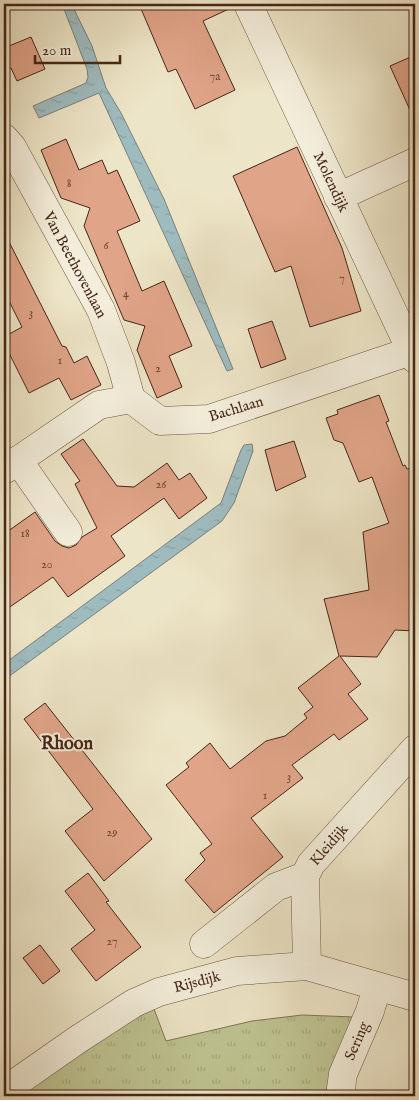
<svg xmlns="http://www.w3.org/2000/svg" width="419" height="1100" font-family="'IM FELL English',serif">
<defs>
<pattern id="grass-tufts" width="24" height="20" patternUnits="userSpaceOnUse" patternTransform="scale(1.25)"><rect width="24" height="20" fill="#bec391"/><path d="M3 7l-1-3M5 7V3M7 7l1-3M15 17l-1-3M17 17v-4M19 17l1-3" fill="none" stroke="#a5a77c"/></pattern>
<pattern id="water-ripples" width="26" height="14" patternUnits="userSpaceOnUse" patternTransform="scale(1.25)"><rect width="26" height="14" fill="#9ebcc0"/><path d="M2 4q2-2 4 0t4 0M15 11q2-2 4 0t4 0" fill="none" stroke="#89a1a4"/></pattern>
</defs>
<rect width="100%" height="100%" fill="#ede5c7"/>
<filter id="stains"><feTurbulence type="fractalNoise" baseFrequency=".004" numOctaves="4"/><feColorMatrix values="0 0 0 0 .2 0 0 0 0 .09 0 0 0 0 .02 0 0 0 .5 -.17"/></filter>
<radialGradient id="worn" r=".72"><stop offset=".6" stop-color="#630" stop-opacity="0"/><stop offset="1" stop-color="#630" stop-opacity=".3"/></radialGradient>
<!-- grass -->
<polygon fill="url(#grass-tufts)" stroke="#827454" points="154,1009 166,1041 252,1021 302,1015 354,1017 331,1073 325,1096 18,1096 121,1025"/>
<!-- water -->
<g fill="url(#water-ripples)" stroke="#7b807c">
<polygon points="72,5 92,46 106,88 121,113 164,199 233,369 227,371 99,93 39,118 33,106 86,83 88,77 87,69 64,9"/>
<polygon points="252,444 253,451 234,503 222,521 4,680 4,664 221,503 241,450 244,445"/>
</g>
<!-- building -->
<g fill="#e0a488" stroke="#472617">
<polygon points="139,4 233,4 233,7 203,21 235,90 195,109 176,69 168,72"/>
<polygon points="31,37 45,69 17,81 11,68 4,72 4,48"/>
<polygon points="415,55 415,121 390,66"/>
<polygon points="66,139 79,170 102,160 108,174 117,170 140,221 117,231 142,291 164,281 192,346 169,356 182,387 157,398 137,350 145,326 124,320 84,226 90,208 61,198 41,150"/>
<polygon points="297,147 342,248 361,311 310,327 291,266 275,272 233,176"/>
<polygon points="4,232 62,346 66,347 74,363 87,356 101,385 71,400 59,378 29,393 4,343 4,337 22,327 4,291"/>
<polygon points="272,321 286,359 261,368 248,329"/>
<polygon points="379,395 389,421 386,422 403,466 405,465 407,469 411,468 415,481 415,631 395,630 377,657 340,656 361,684 348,694 368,719 339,740 334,734 292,765 303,778 251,818 283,857 214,913 185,880 205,860 200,853 212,844 166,785 189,767 186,763 210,743 230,769 266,741 285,736 307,718 304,714 313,707 298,688 339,656 324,599 369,590 363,532 389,523 372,477 359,482 343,443 334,440 326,418 338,414 337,410"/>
<polygon points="83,439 117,486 134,487 167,463 179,480 190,473 207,498 179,519 164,498 111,536 125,556 68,597 53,577 4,611 4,534 35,512 55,541 62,546 69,548 76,545 82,537 97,528 75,484 80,481 61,454"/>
<polygon points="294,441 306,477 276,491 265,450"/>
<polygon points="45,703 152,839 104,881 65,831 93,809 24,719"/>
<polygon points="88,873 109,901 106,902 141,947 96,981 71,949 95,930 65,891"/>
<polygon points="40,945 60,971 43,984 23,958"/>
</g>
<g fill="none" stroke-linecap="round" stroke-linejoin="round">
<defs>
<g id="minor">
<polyline points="248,4 415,359"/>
<polyline points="4,138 12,147 101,310 121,363 131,399"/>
<polyline points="338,197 415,162"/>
<polyline points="18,460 68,532"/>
<polyline points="4,470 99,405 131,399 160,421 209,419 411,351"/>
<polyline points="204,944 276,887 305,876"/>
<polyline points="307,966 305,876 311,864 415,749"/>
<polyline points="4,1091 77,1040 134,1003 159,992 237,971 307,966 415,997"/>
<polyline points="340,1096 343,1074 370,1011 377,987"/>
</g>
</defs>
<!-- minor casing -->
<use href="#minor" stroke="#705643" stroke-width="29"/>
<!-- minor -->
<use href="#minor" stroke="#f3eedb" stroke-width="28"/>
</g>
<g text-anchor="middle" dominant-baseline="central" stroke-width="4" stroke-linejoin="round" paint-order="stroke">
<!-- number labels -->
<g font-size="12" fill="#6d4633">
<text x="215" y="76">7a</text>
<text x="69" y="183">8</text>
<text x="106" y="245">6</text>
<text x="342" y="278">7</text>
<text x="126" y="293">4</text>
<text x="31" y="312">3</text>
<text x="60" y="360">1</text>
<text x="158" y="368">2</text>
<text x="161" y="484">26</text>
<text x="25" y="533">18</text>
<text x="47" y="564">20</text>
<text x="289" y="776">3</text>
<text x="265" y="795">1</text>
<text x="112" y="832">29</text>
<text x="112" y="941">27</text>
</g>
<!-- street labels -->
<g font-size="15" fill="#472617" stroke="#f3eedb">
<text transform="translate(331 182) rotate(65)">Molendijk</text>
<text transform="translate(75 265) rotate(62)">Van Beethovenlaan</text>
<text transform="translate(236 409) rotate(-17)">Bachlaan</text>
<text transform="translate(329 845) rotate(-49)">Kleidijk</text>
<text transform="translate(197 982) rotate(-15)">Rijsdijk</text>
<text transform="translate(357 1041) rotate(-67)">Sering</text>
</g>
<!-- quarter labels -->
<g font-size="18" font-weight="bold" fill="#472617" stroke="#f3eedb">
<text x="67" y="744">Rhoon</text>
</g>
</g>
<!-- margin -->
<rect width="419" height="1100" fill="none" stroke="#ede5c7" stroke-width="20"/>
<rect x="5" y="5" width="409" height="1090" fill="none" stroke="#472617" stroke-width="2.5"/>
<rect x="10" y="10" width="399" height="1080" fill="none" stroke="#472617"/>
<!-- scale -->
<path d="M35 55v8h85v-8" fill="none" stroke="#472617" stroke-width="2.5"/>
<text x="42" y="55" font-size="15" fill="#472617" stroke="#f3eedb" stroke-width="4" paint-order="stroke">20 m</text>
<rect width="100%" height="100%" filter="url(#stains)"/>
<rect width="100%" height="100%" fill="url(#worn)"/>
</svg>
